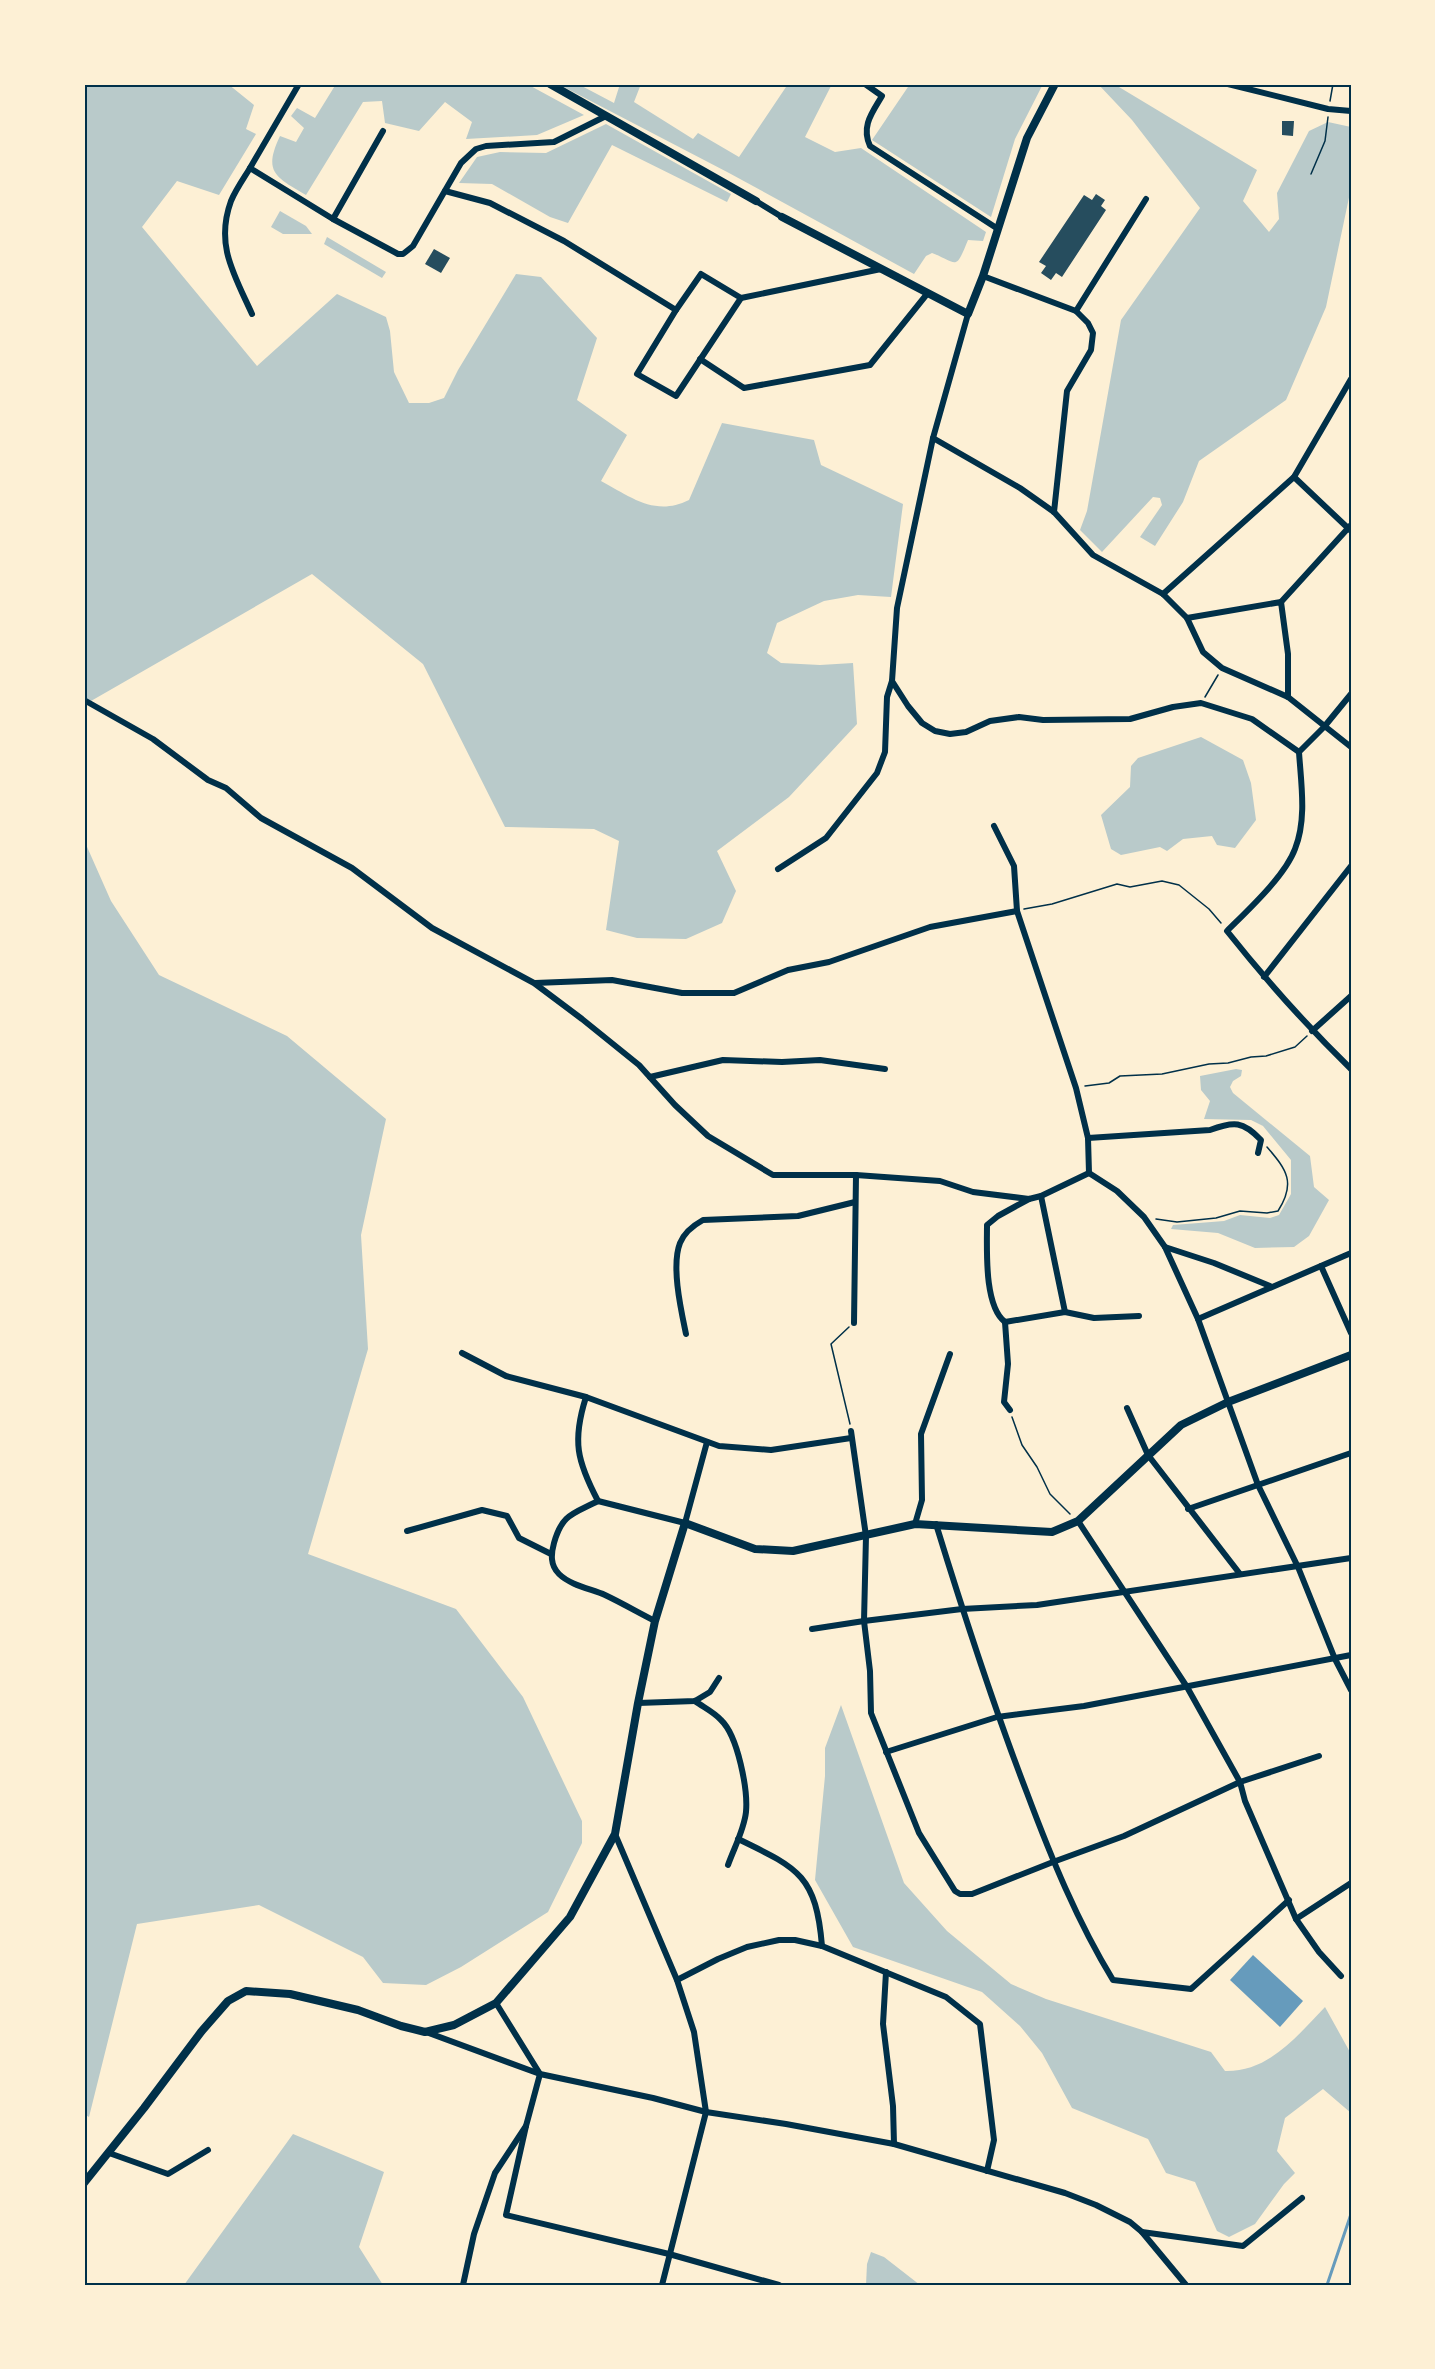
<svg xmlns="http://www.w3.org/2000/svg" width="1435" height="2369" font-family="'Fira Sans',sans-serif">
<rect width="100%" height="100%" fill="#fdf0d5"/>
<!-- green -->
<g fill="#b9caca">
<path d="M 84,84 L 228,84 L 254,105 L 246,129 L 256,134 L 219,195 L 177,181 L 142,227 L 257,366 L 337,294 L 386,317 L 390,331 L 394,372 L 409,403 L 429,403 L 444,398 L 458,370 L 516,274 L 541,277 L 597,338 L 577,400 L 627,435 L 601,481 C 631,497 655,517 689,500 L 722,423 L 814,440 L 821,465 L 903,504 L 891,597 L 858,595 L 824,601 L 777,623 L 767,653 L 781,663 L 820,665 L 853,663 L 857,724 L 789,797 L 717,851 L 736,891 L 722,923 L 686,939 L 637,938 L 606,930 L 619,841 L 594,829 L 505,827 L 423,664 L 312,574 L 84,705 Z"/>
<path d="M 336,84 L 527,84 L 584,115 L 537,135 L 466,139 L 472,122 L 445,102 L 419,131 L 385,123 L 382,101 L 363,102 L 306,195 C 275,177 263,172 280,136 L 296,142 L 304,128 L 291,116 L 297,108 L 315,118 Z"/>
<path d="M 558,84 L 578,84 L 614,103 L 620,84 L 641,84 L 634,102 L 693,139 L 698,133 L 739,157 L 788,84 L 828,84 L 831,86 L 805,137 L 835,152 L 861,148 L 986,232 L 983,241 L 968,240 C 955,272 958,263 932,253 L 926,256 L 914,274 L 729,173 Z"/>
<polygon points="910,84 1043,84 1015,139 991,217 872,140"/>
<polygon points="1098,84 1114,84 1257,170 1243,201 1269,232 1279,219 1277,193 1309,131 1328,122 1351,127 1351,188 1326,307 1286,400 1199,461 1183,502 1155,546 1140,537 1162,505 1160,498 1153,497 1102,552 1080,530 1087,511 1121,320 1200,208 1132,120"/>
<polygon points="606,124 731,194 727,202 612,145 568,223 550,217 492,184 459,183 477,157 500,152 546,153"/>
<polygon points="280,211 306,226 312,234 283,234 271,227"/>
<polygon points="327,237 386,272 382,278 324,244"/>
<polygon points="1201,737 1243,760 1251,783 1256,820 1235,848 1217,845 1212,836 1183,839 1167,851 1160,847 1121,855 1111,849 1101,815 1130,787 1131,766 1138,758"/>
<polygon points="84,840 111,901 159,975 287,1036 386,1119 361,1235 368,1349 308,1554 456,1609 523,1697 582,1821 582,1843 548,1912 461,1967 426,1985 383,1983 363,1957 259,1905 137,1924 89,2117 84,2114"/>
<polygon points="1236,1069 1242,1070 1241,1076 1233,1081 1230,1087 1233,1093 1310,1156 1314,1187 1329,1200 1309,1236 1294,1247 1255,1248 1218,1233 1171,1229 1173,1225 1224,1221 1240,1215 1270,1218 1279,1215 1291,1194 1291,1160 1263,1126 1251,1120 1204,1119 1210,1101 1201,1090 1200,1076"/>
<path d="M 841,1705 L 904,1883 L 947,1931 L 1011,1984 L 1046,1999 L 1211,2052 L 1225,2071 C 1269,2072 1297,2036 1325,2007 L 1351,2054 L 1351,2113 L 1323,2089 L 1285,2118 L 1277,2151 L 1295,2173 L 1284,2184 L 1255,2224 L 1229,2237 L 1217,2231 L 1195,2182 L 1166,2173 L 1148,2139 L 1072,2108 L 1042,2053 L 1020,2026 L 982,1992 L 853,1947 L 815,1880 L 825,1776 L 825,1748 Z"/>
<polygon points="293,2134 384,2172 359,2247 383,2285 184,2285"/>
<polygon points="871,2252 884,2257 920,2285 866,2285 867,2264"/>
</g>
<!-- water -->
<polygon fill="#669bbc" points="1253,1955 1303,2001 1280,2027 1230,1980"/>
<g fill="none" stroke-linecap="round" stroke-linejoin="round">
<!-- stream -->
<polyline stroke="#669bbc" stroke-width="3" points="1327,2285 1351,2214"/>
</g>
<!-- building -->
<g fill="#264d5e">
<polygon points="1282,121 1294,121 1293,136 1282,135"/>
<polygon points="1096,194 1105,200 1101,206 1106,210 1062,277 1056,273 1051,280 1041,273 1046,266 1039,262 1084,195 1092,200"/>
<polygon points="434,249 450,258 441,273 425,264"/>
</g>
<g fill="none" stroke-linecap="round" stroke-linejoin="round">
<!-- path -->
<g stroke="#003049" stroke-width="1.5">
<polyline points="1330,101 1333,84"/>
<polyline points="1311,174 1325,141 1328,117"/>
<polyline points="1205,697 1218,675"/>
<polyline points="1024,909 1052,904 1117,884 1130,887 1162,881 1179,885 1209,909 1221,923"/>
<polyline points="1085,1086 1109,1083 1120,1076 1162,1074 1209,1064 1228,1063 1251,1057 1266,1056 1295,1047 1307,1036"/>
<path d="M 1156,1219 L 1177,1222 L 1216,1218 L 1240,1211 L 1267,1213 L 1278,1211 C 1296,1183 1287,1170 1267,1147"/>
<polyline points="849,1327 831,1344 850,1424"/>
<polyline points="1012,1417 1022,1445 1037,1467 1050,1494 1070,1514"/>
</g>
<!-- minor -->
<g stroke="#003049" stroke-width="6">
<polyline points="299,84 250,168 333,219 398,254 403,254 413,246 461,163 476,149 486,146 554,142 606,116"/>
<path d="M 865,84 L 882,96 C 872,113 861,126 870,146 L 998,229"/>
<polyline points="1228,84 1328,109 1351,111"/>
<path d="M 250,168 C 244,178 236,189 231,201 C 215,245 234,274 252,314"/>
<polyline points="445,191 490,203 564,241 676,310"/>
<polyline points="756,201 782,217"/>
<polyline points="333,219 383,131"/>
<polygon points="701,274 741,298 676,396 637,374 676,310"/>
<polyline points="983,276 1076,311 1088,323 1093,333 1091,350 1067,391 1054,512"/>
<polyline points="741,298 881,269"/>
<polyline points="1076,311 1146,199"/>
<polyline points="968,314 933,438 897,608 892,681 908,706 922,723 935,731 950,734 966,732 990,721 1019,717 1043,720 1130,719 1173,707 1201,703 1252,719 1299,752"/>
<polyline points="700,359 744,388 870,365 927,294"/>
<polyline points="933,438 1020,488 1054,512 1093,555 1163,594 1187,618 1203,652 1222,668 1288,697 1351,747"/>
<polyline points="1294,477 1350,530"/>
<polyline points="1163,594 1294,477 1351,379"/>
<polyline points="1281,602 1351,525"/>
<polyline points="1187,618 1281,602 1288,654 1288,697"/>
<path d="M 1351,694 L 1324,727 L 1299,752 C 1301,783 1307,819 1295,849 C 1285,876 1248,910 1227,931 C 1266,980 1306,1025 1351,1069"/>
<polyline points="84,700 153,739 208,780 226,788 261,818 352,868 432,928 534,983 582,1019 639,1065 675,1105 708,1136 773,1175 856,1175 940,1181 973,1192 1029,1199 1041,1196 1089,1173"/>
<polyline points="994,826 1014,866 1017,911 1076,1088 1088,1138 1089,1173"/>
<polyline points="778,869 826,838 877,773 885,752 887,697 892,681"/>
<polyline points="1264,977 1351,866"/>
<polyline points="535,983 612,980 682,993 734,993 788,970 829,962 930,927 1017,911"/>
<polyline points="1312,1031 1351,996"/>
<polyline points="650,1077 723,1060 782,1062 820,1060 885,1069"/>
<path d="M 1088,1138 L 1210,1130 C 1234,1121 1243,1121 1261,1140 L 1258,1153"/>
<polyline points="1089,1173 1117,1191 1144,1217 1165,1247 1198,1319 1258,1485 1298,1567 1335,1659 1351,1690"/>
<polyline points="1041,1196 1065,1312"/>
<polyline points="1165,1247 1214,1263 1270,1286"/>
<polyline points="1321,1266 1351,1333"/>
<polyline points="1198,1319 1351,1253"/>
<path d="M 1005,1322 C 984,1306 987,1250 987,1225 L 998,1216 L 1029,1199"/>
<polyline points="1005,1322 1065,1312 1094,1318 1139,1316"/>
<polyline points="1005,1322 1008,1364 1004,1402 1010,1410"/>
<polyline points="854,1323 856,1175"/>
<path d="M 686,1334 C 681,1310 671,1266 680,1243 C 684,1233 694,1225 703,1220 L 798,1216 L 855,1202"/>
<polyline points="462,1353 506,1376 586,1397 719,1446 771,1450 851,1438"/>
<path d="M 586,1397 C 572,1441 577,1461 598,1501"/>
<polyline points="1127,1408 1148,1455 1240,1574"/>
<polyline points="851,1431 866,1536 864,1621 870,1671 871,1713 919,1833 955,1891 960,1894 972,1894 1053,1862 1124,1836 1240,1782 1319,1756"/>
<polyline points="1188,1509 1351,1453"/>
<polyline points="1078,1521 1187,1687 1240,1782 1245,1801 1296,1919 1319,1952 1341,1976"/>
<polyline points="915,1524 922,1500 921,1434 950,1354"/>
<path d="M 936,1524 C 964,1615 993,1705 1027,1793 C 1051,1857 1077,1921 1113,1980 L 1191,1989 L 1289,1900"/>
<polyline points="407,1531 482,1510 507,1516 519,1538 551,1554"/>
<path d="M 655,1621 C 639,1613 622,1603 605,1595 C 591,1589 570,1585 559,1574 C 550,1565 551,1554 554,1543 C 562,1514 573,1514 598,1501 L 685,1523 L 707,1442"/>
<polyline points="812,1629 864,1621 962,1609 1037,1605 1351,1558"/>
<path d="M 695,1701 C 703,1707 714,1712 721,1720 C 738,1736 748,1790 746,1812 C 744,1830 734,1848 728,1865"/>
<polyline points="638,1703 695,1701 710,1692 719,1678"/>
<polyline points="886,1752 997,1717 1084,1706 1351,1655"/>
<polyline points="615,1834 677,1980 694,2032 706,2112 662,2285"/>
<path d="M 738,1839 C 798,1868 816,1875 822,1946"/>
<polyline points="1296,1919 1351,1883"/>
<polyline points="886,1972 883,2024 893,2106 894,2144"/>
<polyline points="677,1980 718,1959 747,1947 779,1940 795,1940 822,1946 946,1997 980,2024 994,2140 987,2171"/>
<polyline points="426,2032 540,2074 653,2098 706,2112 786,2124 894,2144 1065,2193 1096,2205 1130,2222 1142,2232 1186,2285"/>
<polyline points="526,2126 506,2215 669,2254 779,2285"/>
<polyline points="109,2153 168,2174 208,2150"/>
<polyline points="1142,2232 1243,2246 1302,2198"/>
<polyline points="463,2285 474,2234 495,2173 526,2126 540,2074 496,2003"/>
</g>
<!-- tertiary -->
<g stroke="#003049" stroke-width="8">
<polyline points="550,84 756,201"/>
<polyline points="782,217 968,314 983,276 1027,138 1055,84"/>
<polyline points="84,2183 144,2108 201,2032 228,2001 246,1991 290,1994 358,2010 401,2026 425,2032 454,2025 496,2003 570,1917 615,1834 638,1703 655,1621 685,1523 755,1549 793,1551 915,1524 1052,1532 1078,1521 1181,1425 1228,1402 1351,1355"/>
</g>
</g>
<!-- border -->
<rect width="1435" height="2369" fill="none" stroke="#fdf0d5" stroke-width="171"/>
<rect x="86" y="86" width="1264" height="2198" fill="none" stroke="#003049" stroke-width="2"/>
</svg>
